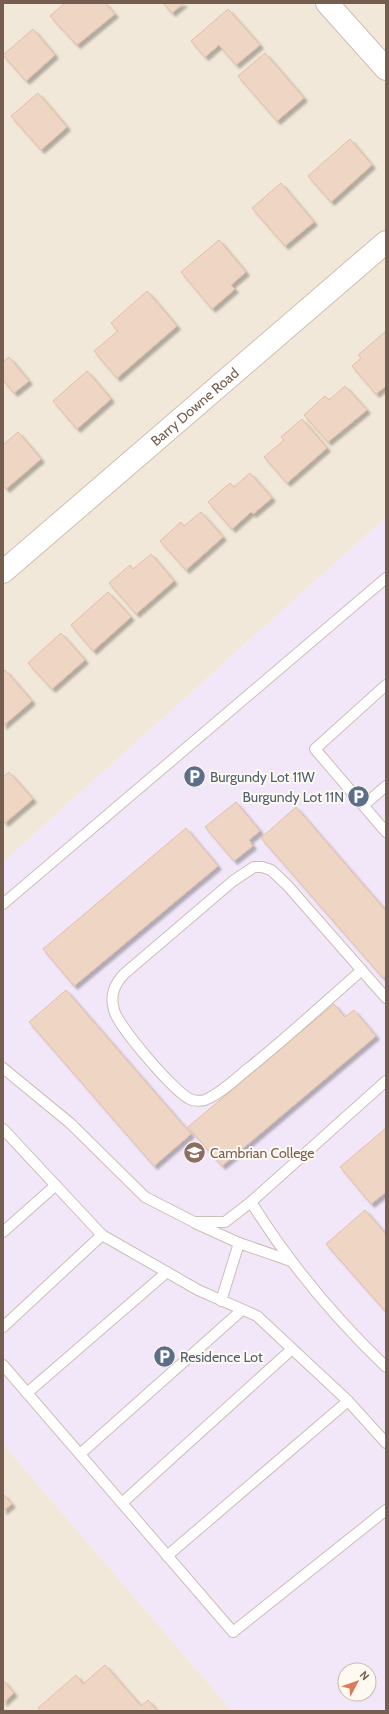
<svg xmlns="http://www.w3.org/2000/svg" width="389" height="1714" font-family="Cabin,sans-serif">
<defs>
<filter id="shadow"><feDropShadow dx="3.5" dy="3.5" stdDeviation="1" flood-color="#0004"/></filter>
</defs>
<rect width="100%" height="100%" fill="#fbf5eb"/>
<!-- residential -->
<g fill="#f2e8d9">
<polygon points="3,3 386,3 386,517 3,862"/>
<polygon points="3,1444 232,1711 3,1711"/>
</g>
<!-- education -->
<path fill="#f2e7f8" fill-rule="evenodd" d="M 386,517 L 386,1711 L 232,1711 L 3,1444 L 3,862 ZM 345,1670 L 369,1670 L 369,1694 L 345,1694 Z"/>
<!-- building -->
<g fill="#efd6c4" stroke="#e0bea6" filter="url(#shadow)">
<polygon points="65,3 105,3 115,14 77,45 50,16"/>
<polygon points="163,3 184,3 172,13"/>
<polygon points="228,9 260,45 236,65 219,45 205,57 191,41"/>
<polygon points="33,29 55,55 26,81 3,55"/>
<polygon points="265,53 304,98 277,121 238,76"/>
<polygon points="38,93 67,127 41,150 11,116"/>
<polygon points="350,139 372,165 331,202 308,176"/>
<polygon points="281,183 314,222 285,246 252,208"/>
<polygon points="219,240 246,272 231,285 235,289 212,309 181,272"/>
<polygon points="147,291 177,326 117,378 94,351 118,331 111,323"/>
<polygon points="386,331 386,386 376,394 352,366 361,358 358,355"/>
<polygon points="9,357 29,381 14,393 3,380 3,362"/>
<polygon points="87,371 111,399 77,429 53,401"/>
<polygon points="345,386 367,410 328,442 304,415 325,396 329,400"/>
<polygon points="302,419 327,448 287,483 264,457 284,440 281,437"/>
<polygon points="18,432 41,459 6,489 3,485 3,445"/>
<polygon points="250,473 272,498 253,514 251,512 232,529 208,502 230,483 234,487"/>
<polygon points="201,512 223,537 186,570 160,541 181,522 184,526"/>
<polygon points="151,554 174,581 136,614 109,583 130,565 133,569"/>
<polygon points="108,592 131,617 93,651 71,625"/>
<polygon points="61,633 85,660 52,689 28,663"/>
<polygon points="5,670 32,701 3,726 3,672"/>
<polygon points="9,772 33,799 5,823 3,821 3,777"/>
<polygon points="236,802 260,831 249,840 253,846 234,861 205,827"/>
<polygon points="296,807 386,911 386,976 383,978 261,838"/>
<polygon points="186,828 218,866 74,986 43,949"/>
<polygon points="66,990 191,1134 154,1166 29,1022"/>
<polygon points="334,1004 345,1017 354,1010 376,1036 222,1166 188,1127"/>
<polygon points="386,1128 386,1192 371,1204 340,1167"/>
<polygon points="365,1210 386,1234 386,1312 326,1244"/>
<polygon points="3,1494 12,1504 3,1511"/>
<polygon points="105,1665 141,1706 148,1700 157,1711 41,1711 38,1708 76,1675 83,1684"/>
<polygon points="3,1680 14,1693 3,1703"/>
</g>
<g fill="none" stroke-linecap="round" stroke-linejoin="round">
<defs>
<g id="service">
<polyline points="386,685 315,749 386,832"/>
<polyline points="364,805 386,786"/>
<polyline points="3,904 386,578"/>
<path d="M 362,970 C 324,1003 288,1037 249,1068 C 235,1079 222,1093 205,1100 C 201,1101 193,1101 190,1099 C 175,1093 117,1025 114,1010 C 110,995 114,985 124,974 L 233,881 L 254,867 L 262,867 L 271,870 L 287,885 L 386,998"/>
<polyline points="3,1068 70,1123 145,1197 194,1222 225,1222 251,1202 386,1081"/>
<polyline points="3,1129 102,1235 198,1290 257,1316 348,1401 386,1443"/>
<path d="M 251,1202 C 289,1263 335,1318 386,1367"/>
<polyline points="195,1223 239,1243 291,1261"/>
<polyline points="3,1232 56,1185"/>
<polyline points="221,1301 239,1243"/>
<polyline points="3,1327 102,1235"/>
<polyline points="3,1365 233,1632 386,1510"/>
<polyline points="27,1393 167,1272"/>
<polyline points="80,1454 242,1310"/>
<polyline points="122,1503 292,1349"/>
<polyline points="167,1556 348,1401"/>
</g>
<polyline id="tertiary" points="327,3 386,69"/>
<g id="secondary">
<path id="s1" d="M 3,572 L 386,242"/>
</g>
</defs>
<!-- service casing -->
<use href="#service" stroke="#cdbeb1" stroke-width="12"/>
<!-- tertiary casing -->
<use href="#tertiary" stroke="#cdbeb1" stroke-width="24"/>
<!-- secondary casing -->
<use href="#secondary" stroke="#cfbeae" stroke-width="24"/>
<!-- service -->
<use href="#service" stroke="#fff" stroke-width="10"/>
<!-- tertiary -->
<use href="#tertiary" stroke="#fff" stroke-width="22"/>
<!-- secondary -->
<use href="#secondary" stroke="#fff" stroke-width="22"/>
</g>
<!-- icons -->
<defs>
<symbol id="parking-disc" viewBox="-11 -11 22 22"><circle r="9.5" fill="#5c6f8a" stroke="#fef9f1"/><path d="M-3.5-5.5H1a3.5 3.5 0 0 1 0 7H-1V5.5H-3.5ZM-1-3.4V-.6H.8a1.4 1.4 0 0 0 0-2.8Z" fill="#fff"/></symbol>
<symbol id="university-disc" viewBox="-11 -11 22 22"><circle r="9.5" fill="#8d6e63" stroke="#fef9f1"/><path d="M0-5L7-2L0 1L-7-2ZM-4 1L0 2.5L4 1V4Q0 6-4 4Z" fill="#fff"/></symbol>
</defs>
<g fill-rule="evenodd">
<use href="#parking-disc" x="182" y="764" width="25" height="25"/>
<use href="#parking-disc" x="346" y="784" width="25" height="25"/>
<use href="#university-disc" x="182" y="1140" width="25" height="25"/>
<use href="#parking-disc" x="152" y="1344" width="25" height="25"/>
</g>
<g text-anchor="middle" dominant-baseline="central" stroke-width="4" stroke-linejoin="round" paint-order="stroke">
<!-- street labels -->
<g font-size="14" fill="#755e4f" stroke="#fef9f1">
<text stroke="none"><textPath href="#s1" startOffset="253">Barry Downe Road</textPath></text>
</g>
<!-- service labels -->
<g font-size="14" fill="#4e5e75" stroke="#fef9f1" text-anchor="start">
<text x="210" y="777">Burgundy Lot 11W</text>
<text x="344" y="797" text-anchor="end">Burgundy Lot 11N</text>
<text x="180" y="1357">Residence Lot</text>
</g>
<!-- education labels -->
<g font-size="14" fill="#785e54" stroke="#fef9f1" text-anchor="start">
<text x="210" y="1153">Cambrian College</text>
</g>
</g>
<!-- border -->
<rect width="389" height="1714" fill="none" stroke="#755e4f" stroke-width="8"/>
<!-- north arrow -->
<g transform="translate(357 1682) rotate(49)"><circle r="19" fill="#fef9f1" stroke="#c7bbb0"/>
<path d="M0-3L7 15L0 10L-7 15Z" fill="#db7b5a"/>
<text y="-6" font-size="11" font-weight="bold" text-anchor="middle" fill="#755e4f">N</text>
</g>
</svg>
